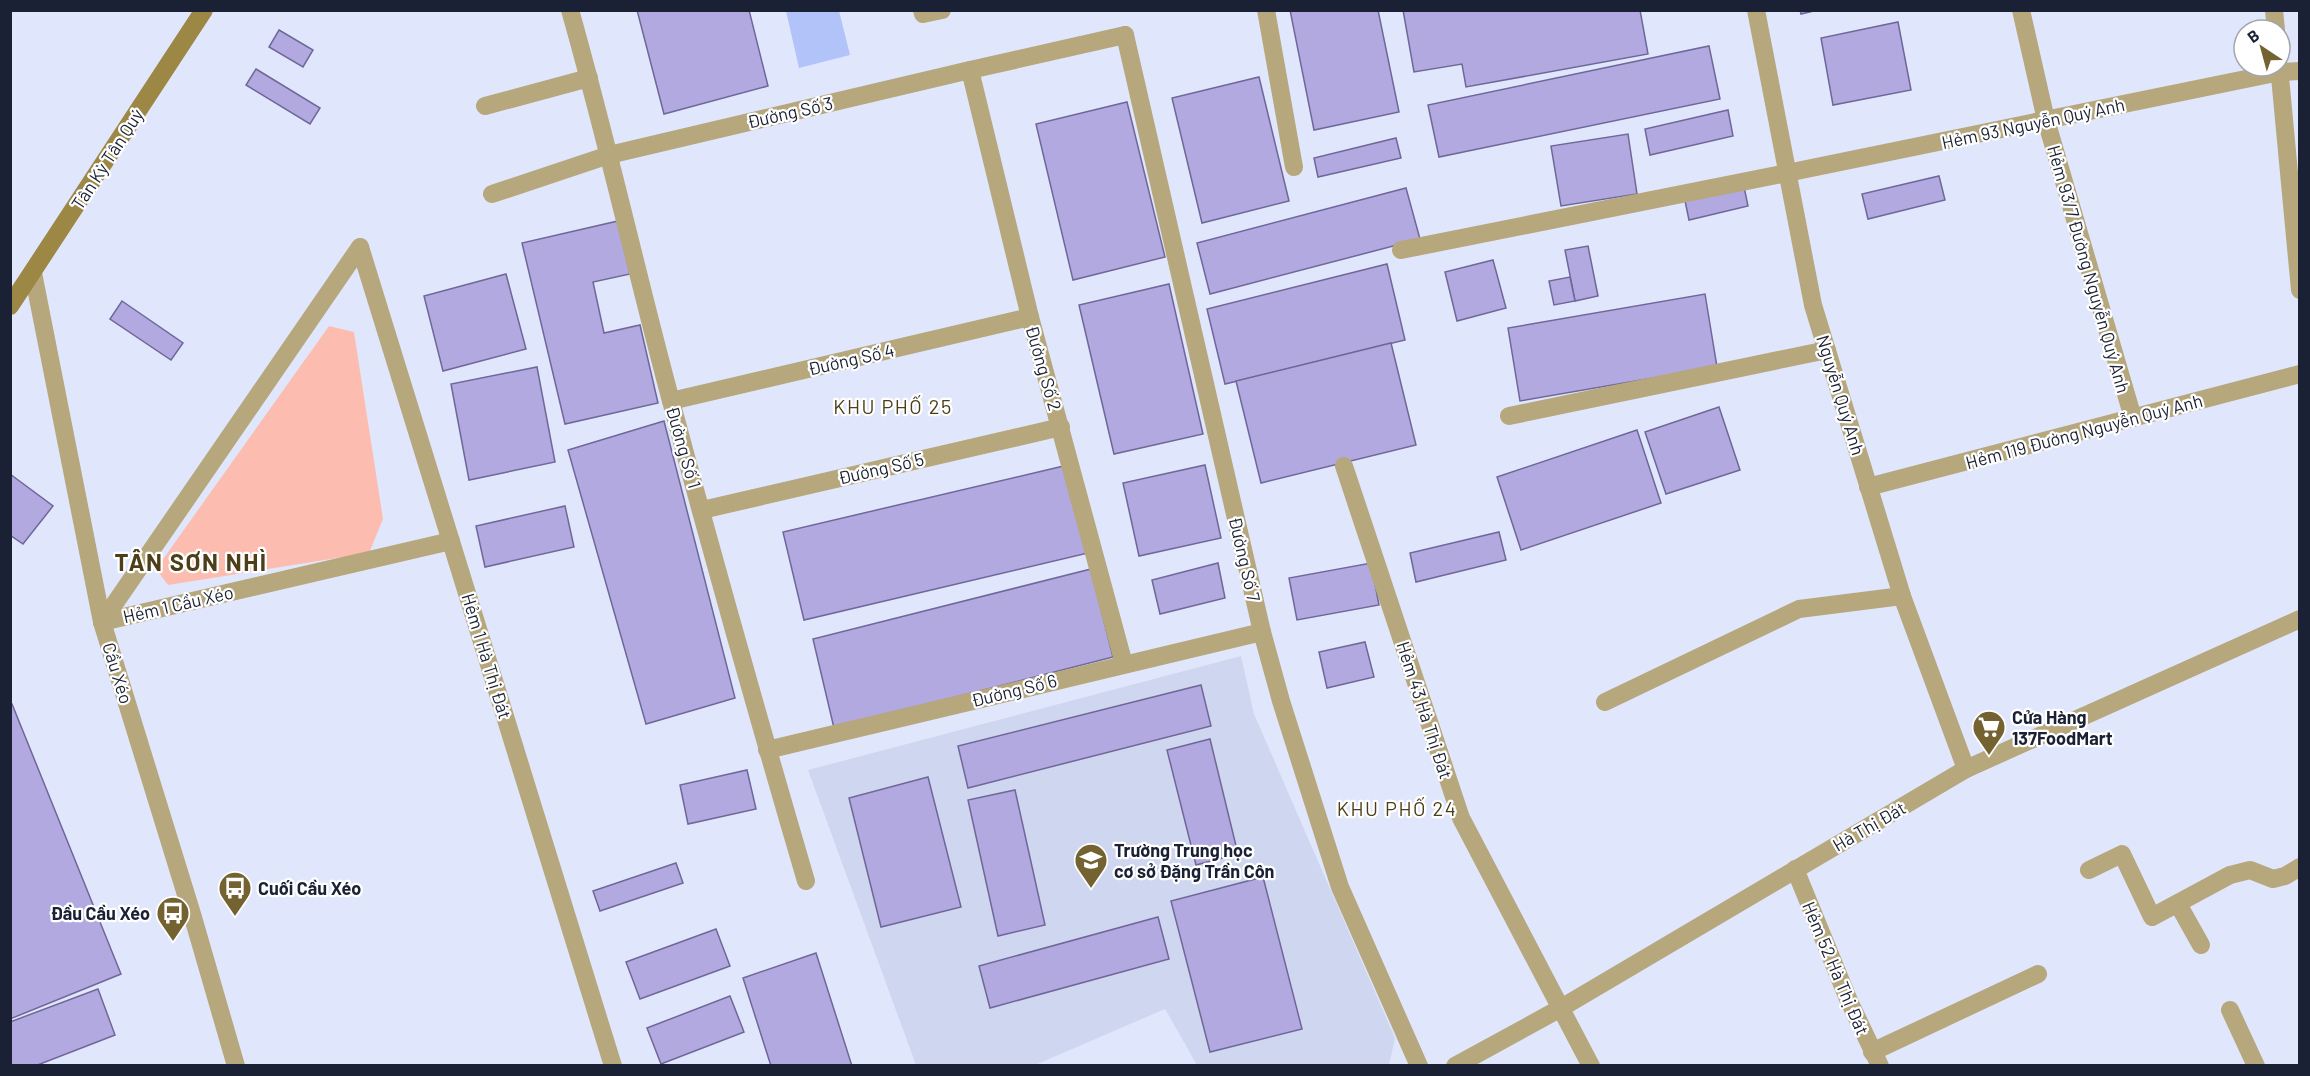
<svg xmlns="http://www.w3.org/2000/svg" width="2310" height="1076" font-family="Barlow,sans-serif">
<rect width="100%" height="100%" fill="#e0e7fd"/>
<!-- built -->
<polygon fill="#cfd6ef" points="1241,656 1254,714 1395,1038 1389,1065 1197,1065 1165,1009 1035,1065 916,1065 808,770"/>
<!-- green -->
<polygon fill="#fcbdb0" points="329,326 354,332 383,519 369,553 168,585 156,569"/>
<!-- water -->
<polygon fill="#b2c3fa" points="786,11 839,11 850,55 799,68"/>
<!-- building -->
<g fill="#b1a9df" stroke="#706799" stroke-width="1.5">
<polygon points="637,10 749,10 768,86 664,114"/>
<polygon points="1290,10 1378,10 1399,112 1314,130"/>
<polygon points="1403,10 1640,10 1648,54 1466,87 1462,64 1414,72"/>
<polygon points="1800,10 1818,10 1801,14"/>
<polygon points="1898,22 1911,90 1833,105 1821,38"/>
<polygon points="279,30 313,50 303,67 269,47"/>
<polygon points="1709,46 1720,99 1439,157 1428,105"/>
<polygon points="256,69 320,108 310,124 246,85"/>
<polygon points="1259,77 1289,201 1202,223 1172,98"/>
<polygon points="1127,102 1165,257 1073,280 1036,124"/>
<polygon points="1728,110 1733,136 1650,155 1645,129"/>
<polygon points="1628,134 1637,194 1561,206 1551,146"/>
<polygon points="1396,138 1401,158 1318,177 1314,158"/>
<polygon points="1939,176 1945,200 1868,219 1862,194"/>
<polygon points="1743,182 1748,206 1689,220 1684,196"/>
<polygon points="1406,188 1420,239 1210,294 1197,243"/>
<polygon points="618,221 630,274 593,282 604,333 640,325 658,403 565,424 522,243"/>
<polygon points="1588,246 1598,296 1575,301 1565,250"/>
<polygon points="1493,260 1506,308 1457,321 1445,272"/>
<polygon points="1387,264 1405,340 1225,384 1207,309"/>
<polygon points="506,274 526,349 443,371 424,296"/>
<polygon points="1570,277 1575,301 1554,305 1549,281"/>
<polygon points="1169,284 1203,434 1114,454 1079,305"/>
<polygon points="1705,294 1717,367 1520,401 1508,328"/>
<polygon points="122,301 183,343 171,360 110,319"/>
<polygon points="1391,343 1416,445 1261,483 1236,381"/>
<polygon points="537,367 555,462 469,480 451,384"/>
<polygon points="1719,407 1740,470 1666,494 1645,432"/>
<polygon points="664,421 735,698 646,724 568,450"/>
<polygon points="1637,430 1661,503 1521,550 1497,477"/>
<polygon points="1068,465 1088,553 804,620 783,532"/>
<polygon points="1205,465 1221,538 1139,556 1123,483"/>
<polygon points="10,474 53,506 23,544 10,535"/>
<polygon points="565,506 574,547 485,567 476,526"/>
<polygon points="1499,532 1506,560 1416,582 1410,553"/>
<polygon points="1218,563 1225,598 1160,614 1152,580"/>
<polygon points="1371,563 1379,605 1297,620 1289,578"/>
<polygon points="1091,569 1113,657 834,728 813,639"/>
<polygon points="1365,642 1374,677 1327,688 1319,652"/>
<polygon points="1201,685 1211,726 968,788 958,746"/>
<polygon points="10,704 12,704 121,974 10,1019"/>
<polygon points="1210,739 1238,854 1196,865 1167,750"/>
<polygon points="747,770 756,809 688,824 680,785"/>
<polygon points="928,777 961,907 881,927 849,798"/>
<polygon points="1015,790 1045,925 998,936 968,800"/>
<polygon points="676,863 683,883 600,911 593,891"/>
<polygon points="1263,877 1302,1029 1210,1052 1171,901"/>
<polygon points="1158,917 1169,959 990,1008 979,966"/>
<polygon points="716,929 730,966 640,999 626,962"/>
<polygon points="816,953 852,1066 771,1066 743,978"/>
<polygon points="98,989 115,1035 35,1066 10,1066 10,1022"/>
<polygon points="730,996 744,1032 661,1064 647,1028"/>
</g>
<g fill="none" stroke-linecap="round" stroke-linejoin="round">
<!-- service -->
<g stroke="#b6a77d" stroke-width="18">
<polyline points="2021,10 2046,120"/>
<polyline points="970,70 1125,35"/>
<polyline points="1401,250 1787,173"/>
<polyline points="1509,416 1827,350"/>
<polyline points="2089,870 2122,854 2152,917 2230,875 2250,870 2273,879 2285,876 2300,867"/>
<polyline points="2178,904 2201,945"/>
<polyline points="1872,1052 2038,974"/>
</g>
<!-- minor -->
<g stroke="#b6a77d" stroke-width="18">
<path d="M 570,10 C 607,140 636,271 671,401 C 714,561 759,721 806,881"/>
<polyline points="922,10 923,14 942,10"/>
<polyline points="1266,10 1294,167"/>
<polyline points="1125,35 1262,632 1281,701 1340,887 1419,1066"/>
<polyline points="485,106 589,78"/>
<polyline points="2046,120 2133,418"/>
<polyline points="1787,173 2280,72 2300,71"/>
<polyline points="492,194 609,155 970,70 1030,317 1124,664"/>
<polyline points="360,247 613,1066"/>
<polyline points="671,401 1030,317"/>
<polyline points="1344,466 1461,818 1591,1066"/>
<polyline points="1868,487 2300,374"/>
<polyline points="702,510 1061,427"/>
<polyline points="102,622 360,247"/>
<polyline points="102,622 451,541"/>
<polyline points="1605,702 1799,609 1902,596"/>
<polyline points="767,750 1262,632"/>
<polyline points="1795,869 1849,1001 1880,1066"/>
<polyline points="2230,1010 2256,1066"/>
<polyline points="1455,1066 1561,1008 1966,769 2300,619"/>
</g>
<!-- tertiary -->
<g stroke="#b6a77d" stroke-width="18">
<polyline points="1756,10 1813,305 1902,596 1966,769"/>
<polyline points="2274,10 2276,30"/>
<polyline points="2279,66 2300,290"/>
<polyline points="33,273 102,622 192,914 236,1066"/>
</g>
<!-- secondary -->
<polyline stroke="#9d8744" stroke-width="18" points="10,306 204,10"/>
</g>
<!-- icons -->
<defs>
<symbol id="supermarket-pin" viewBox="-11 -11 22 30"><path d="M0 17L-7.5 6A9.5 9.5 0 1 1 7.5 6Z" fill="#746331" stroke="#fff"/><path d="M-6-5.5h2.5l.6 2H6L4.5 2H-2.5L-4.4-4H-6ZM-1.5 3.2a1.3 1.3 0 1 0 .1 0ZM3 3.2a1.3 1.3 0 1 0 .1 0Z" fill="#fff"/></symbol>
<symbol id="school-pin" viewBox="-11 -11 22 30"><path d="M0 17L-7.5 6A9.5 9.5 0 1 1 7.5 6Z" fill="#746331" stroke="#fff"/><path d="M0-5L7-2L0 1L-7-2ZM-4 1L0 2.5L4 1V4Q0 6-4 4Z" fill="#fff"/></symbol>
<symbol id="bus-pin" viewBox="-11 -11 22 30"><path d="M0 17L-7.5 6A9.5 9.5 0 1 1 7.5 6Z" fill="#746331" stroke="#fff"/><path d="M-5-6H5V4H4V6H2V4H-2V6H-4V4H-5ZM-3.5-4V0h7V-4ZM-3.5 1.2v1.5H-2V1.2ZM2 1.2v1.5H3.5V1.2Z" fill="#fff"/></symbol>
</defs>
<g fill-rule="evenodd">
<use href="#supermarket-pin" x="1970" y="708" width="38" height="52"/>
<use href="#school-pin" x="1072" y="841" width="38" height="52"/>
<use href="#bus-pin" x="216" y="869" width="38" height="52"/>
<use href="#bus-pin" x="154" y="894" width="38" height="52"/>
</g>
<g text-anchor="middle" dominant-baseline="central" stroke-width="4.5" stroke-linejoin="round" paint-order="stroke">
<!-- street labels -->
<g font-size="18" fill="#1b2134" stroke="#fff">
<text transform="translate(790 112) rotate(-13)">Đường Số 3</text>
<text transform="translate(2033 123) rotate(-12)">Hẻm 93 Nguyễn Quý Anh</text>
<text transform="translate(107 159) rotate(-57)">Tân Kỳ Tân Quý</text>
<text transform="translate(2089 269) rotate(74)">Hẻm 93/7 Đường Nguyễn Quý Anh</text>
<text transform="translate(851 359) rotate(-13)">Đường Số 4</text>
<text transform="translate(1044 368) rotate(74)">Đường Số 2</text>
<text transform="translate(1841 395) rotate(73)">Nguyễn Quý Anh</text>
<text transform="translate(2084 431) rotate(-15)">Hẻm 119 Đường Nguyễn Quý Anh</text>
<text transform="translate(684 447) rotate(74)">Đường Số 1</text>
<text transform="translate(881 468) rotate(-13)">Đường Số 5</text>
<text transform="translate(1245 559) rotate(77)">Đường Số 7</text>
<text transform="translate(178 604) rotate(-13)">Hẻm 1 Cầu Xéo</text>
<text transform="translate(487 656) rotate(73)">Hẻm 1 Hà Thị Đát</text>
<text transform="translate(118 673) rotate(73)">Cầu Xéo</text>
<text transform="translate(1014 690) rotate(-14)">Đường Số 6</text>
<text transform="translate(1425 710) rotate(72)">Hẻm 43 Hà Thị Đát</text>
<text transform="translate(1869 826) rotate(-30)">Hà Thị Đát</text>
<text transform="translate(1836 968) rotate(67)">Hẻm 52 Hà Thị Đát</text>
</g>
<!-- poi labels -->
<g font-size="18" font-weight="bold" fill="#1b2134" stroke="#fff" text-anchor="start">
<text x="2012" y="717">Cửa Hàng<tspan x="2012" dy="21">137FoodMart</tspan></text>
<text x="1114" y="850">Trường Trung học<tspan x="1114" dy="21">cơ sở Đặng Trần Côn</tspan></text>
<text x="258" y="888">Cuối Cầu Xéo</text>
<text x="150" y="913" text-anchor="end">Đầu Cầu Xéo</text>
</g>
<!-- neighbourhood labels -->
<g font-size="20" letter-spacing="1.5" fill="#4c3f17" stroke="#fff">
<text x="893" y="406">KHU PHỐ 25</text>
<text x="1397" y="808">KHU PHỐ 24</text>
</g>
<!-- district labels -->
<g font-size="24" font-weight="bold" letter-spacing="1.5" fill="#4c3f17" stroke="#fff">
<text x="191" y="561">TÂN SƠN NHÌ</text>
</g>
</g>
<!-- border -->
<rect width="2310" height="1076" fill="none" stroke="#1b2134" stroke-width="24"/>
<!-- north arrow -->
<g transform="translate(2262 48) rotate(324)"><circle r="28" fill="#ffffff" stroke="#a4a6ae" stroke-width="1.5"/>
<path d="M0-4.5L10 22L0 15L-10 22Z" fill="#746331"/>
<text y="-9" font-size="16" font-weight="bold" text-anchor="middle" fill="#1b2134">B</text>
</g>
</svg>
